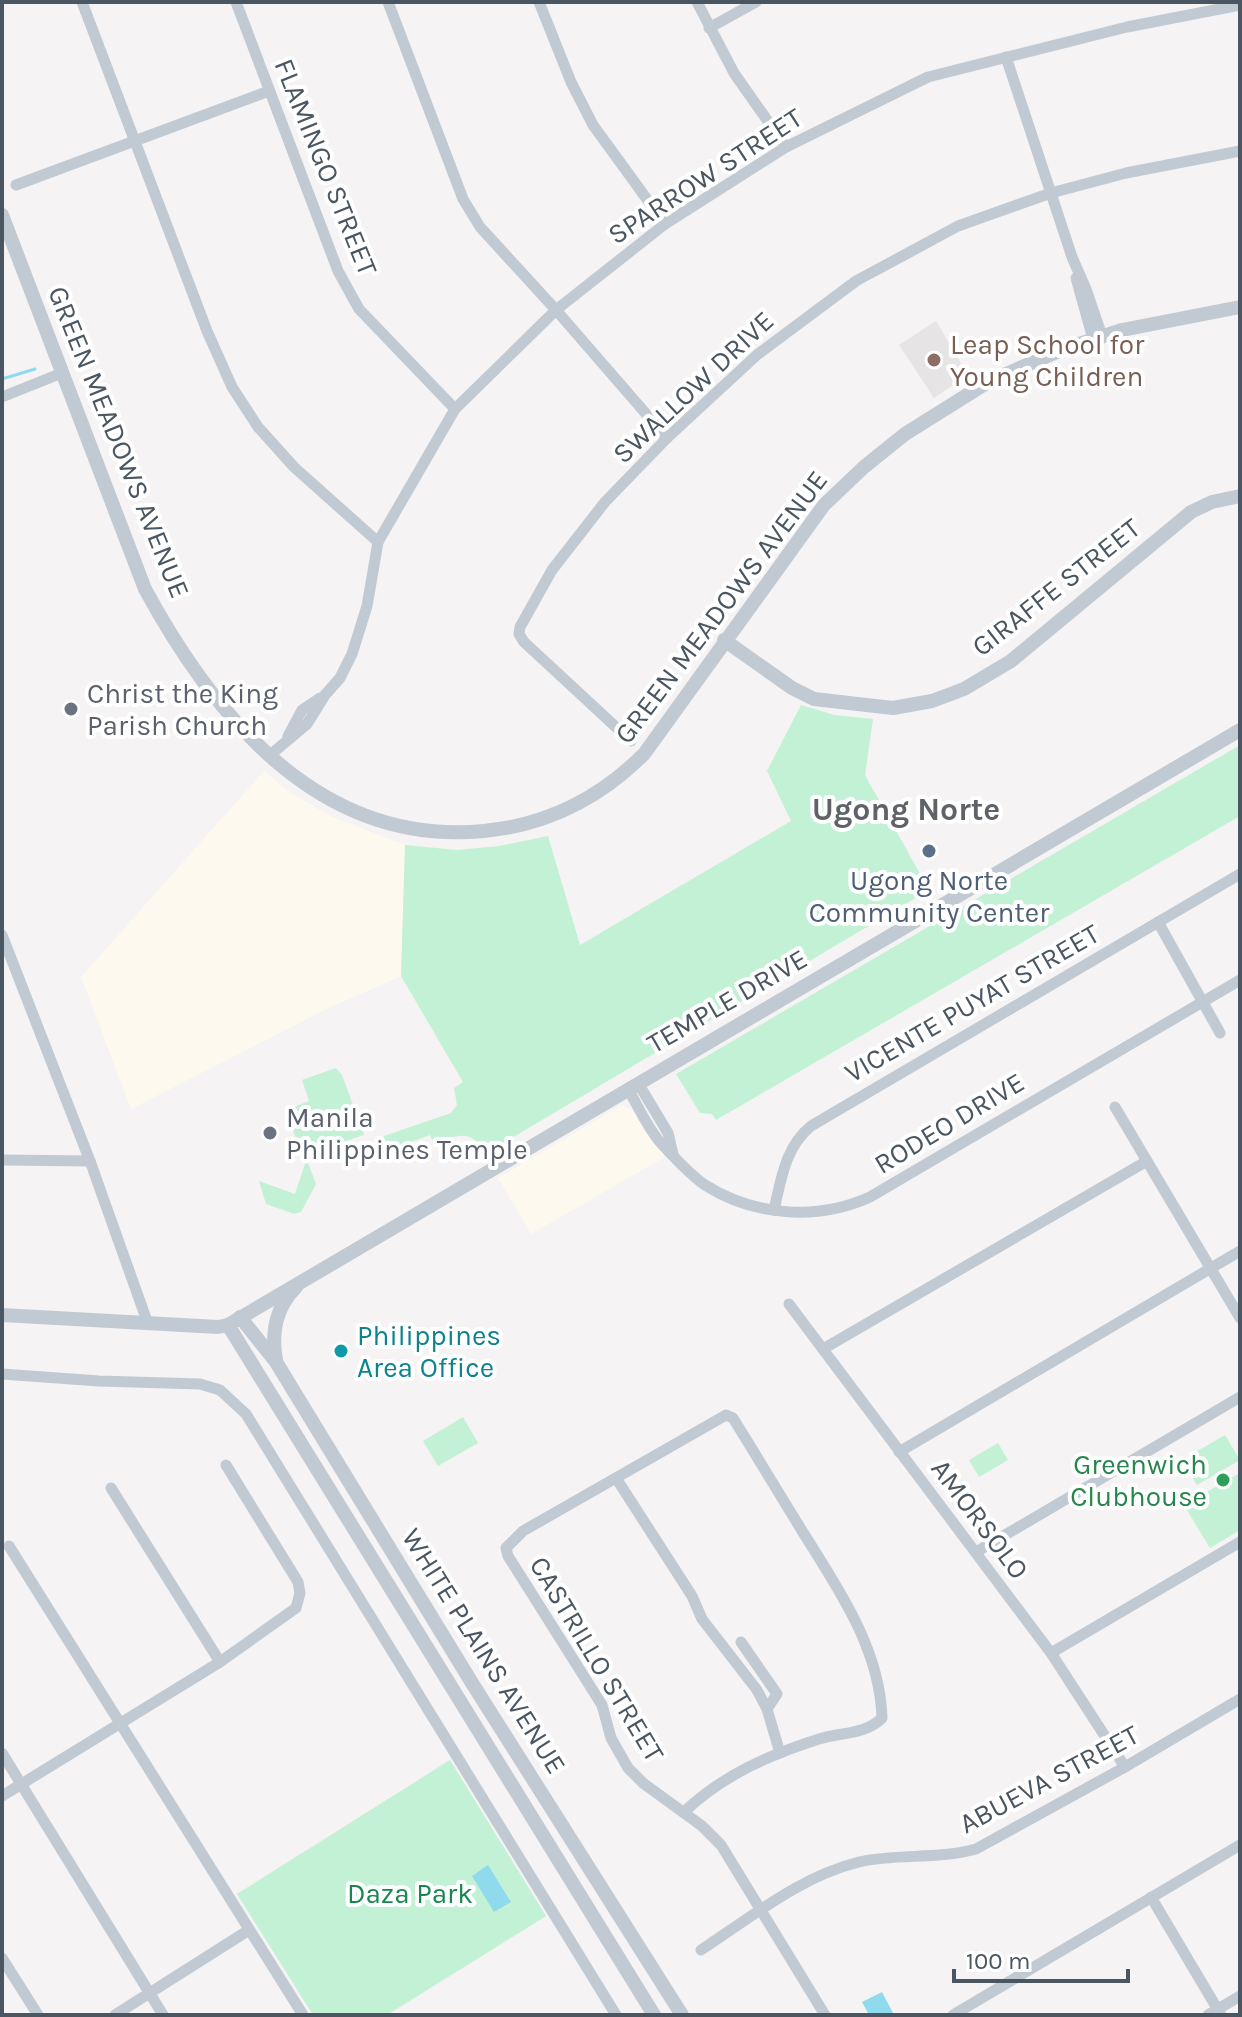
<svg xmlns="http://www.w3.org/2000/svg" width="1242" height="2017" font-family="Karla,sans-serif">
<rect width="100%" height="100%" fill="#f5f3f3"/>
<!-- commercial -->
<g fill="#fdf9ef">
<polygon points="264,771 288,791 330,816 405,845 401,976 327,1009 131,1109 81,977"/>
<polygon points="622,1105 640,1114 665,1157 531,1234 498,1178"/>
</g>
<!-- education -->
<polygon fill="#e6e4e5" points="936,321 968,375 934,398 899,345"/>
<!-- green -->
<g fill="#c3f1d5">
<path d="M 801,705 L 834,715 L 873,719 L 865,775 L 929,890 L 500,1145 L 497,1142 L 483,1150 C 471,1128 453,1136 434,1144 L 430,1135 L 392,1149 L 396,1162 L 391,1160 L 383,1142 L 384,1136 L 451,1113 L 457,1105 L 454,1088 L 463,1082 L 401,976 L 405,845 L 457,850 L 499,846 L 548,836 L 580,945 L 791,821 L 767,771 Z"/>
<polygon points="1240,745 1240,816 716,1120 712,1114 700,1113 676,1074"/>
<polygon points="336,1068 342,1075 364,1135 302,1156 286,1110 309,1101 302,1080"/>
<polygon points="308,1163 316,1184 301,1212 294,1214 266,1204 259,1181 295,1194 305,1164"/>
<polygon points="463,1417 478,1443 438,1466 423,1441"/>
<polygon points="1225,1435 1240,1460 1197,1485 1182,1460"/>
<polygon points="998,1443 1008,1460 979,1477 969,1460"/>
<polygon points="1240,1473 1240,1530 1210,1548 1184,1505"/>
<polygon points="450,1760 546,1916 387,2015 313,2015 237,1894"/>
</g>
<!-- water -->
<g fill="#90daee">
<polygon points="488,1865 511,1902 494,1912 472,1876"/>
<polygon points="882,1992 894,2015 869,2015 862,2002"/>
</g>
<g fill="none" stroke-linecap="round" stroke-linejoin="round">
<!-- stream -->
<polyline stroke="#90daee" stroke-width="3" points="2,379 35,369"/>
<!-- minor -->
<g stroke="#c1cad2" stroke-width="11">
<polyline points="82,2 207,331 232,387 258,427 294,467 378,542"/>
<polyline points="236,2 338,271 359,309 455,409"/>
<polyline points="388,2 463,199 480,227 556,310 667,438"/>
<polyline points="539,2 571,82 593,125 665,224"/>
<polyline points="697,2 734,73 786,147"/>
<polyline points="709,28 756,2"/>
<polyline points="1006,57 1072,257 1086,289 1102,336"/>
<polyline points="16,185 269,91"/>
<polyline points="1076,278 1093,339"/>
<polyline points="2,397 62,373"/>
<polyline points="288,736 302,710 320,698"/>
<polyline points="631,741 524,642 519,634 520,627 552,570 605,502 667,438 758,354 856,281 958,226 1051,193 1126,173 1240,151"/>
<polyline points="269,756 307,724 325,695 340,678 352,654 367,606 378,542 455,409 556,310 665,224 786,147 928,77 1127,27 1240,5"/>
<polyline points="1158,922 1220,1033"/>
<polyline points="2,935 90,1161 147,1321"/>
<polyline points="638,1083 668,1133 673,1154"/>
<path d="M 628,1089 C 638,1106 647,1127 660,1142 C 673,1156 689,1174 705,1185 C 754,1216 817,1221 870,1197 L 1240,980"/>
<polyline points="1115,1107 1240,1318"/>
<polyline points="2,1160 90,1161"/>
<path d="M 774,1210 C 781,1180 785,1147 811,1126 L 1240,874"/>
<polyline points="789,1304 1051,1653 1125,1767"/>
<polyline points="823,1349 1147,1161"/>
<polyline points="2,1374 99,1381 200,1384 220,1390 246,1414 616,2015"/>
<polyline points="899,1452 1240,1251"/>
<polyline points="616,1478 692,1596 702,1619 757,1690 767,1709 780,1753"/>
<polyline points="111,1488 220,1662 296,1608 300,1593 298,1582 226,1465"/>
<polyline points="9,1546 303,2015"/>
<polyline points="976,1552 1240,1397"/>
<polyline points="741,1642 777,1694 767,1709"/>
<polyline points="1051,1653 1240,1542"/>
<polyline points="2,1753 163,2015"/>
<polyline points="2,1796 220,1662"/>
<path d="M 684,1812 C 723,1775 769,1755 819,1739 C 841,1732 865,1735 882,1718 C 880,1649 839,1590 804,1534 C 780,1495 757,1457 733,1418 L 726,1415 L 523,1531 L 506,1548 L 508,1556 L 602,1705 L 611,1738 L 628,1768 L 643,1783 L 702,1826 L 721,1845 L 825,2015"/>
<polyline points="1151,1897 1221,2015"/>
<path d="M 701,1950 C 750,1918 801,1876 859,1862 C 898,1853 936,1860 976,1849 L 1125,1767 L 1240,1699"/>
<polyline points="2,1958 38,2015"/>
<polyline points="115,2015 249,1930"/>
<polyline points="953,2015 1240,1845"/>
<polyline points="1208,2015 1240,1996"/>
</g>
<!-- tertiary -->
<g stroke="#c1cad2" stroke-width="14">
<path d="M 2,215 L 145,589 C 215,718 321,847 484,831 C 547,825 600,798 644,754 L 824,505 L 864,467 L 905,434 L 988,382 L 1061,350 L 1122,330 L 1240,307"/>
<polyline points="724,640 792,688 814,699 893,708 932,701 964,689 1011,661 1191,512 1212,502 1240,496"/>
<polyline points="2,1315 218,1327 228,1325 1240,730"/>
<polyline points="240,1317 276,1362 472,1683 682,2015"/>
<polyline points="228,1325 654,2015"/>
<path d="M 276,1360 C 271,1333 276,1307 296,1287"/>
</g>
</g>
<!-- markers -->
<circle fill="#8d6e63" stroke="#fff" stroke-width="3" cx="934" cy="360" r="8"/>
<g fill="#6b7280" stroke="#fff" stroke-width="3">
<circle cx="71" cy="709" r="8"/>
<circle cx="270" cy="1133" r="8"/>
</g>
<circle fill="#5c6f8a" stroke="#fff" stroke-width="3" cx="929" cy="851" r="8"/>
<circle fill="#0f9aa8" stroke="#fff" stroke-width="3" cx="341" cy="1351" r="8"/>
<circle fill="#2e9e5b" stroke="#fff" stroke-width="3" cx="1223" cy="1480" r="8"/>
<g text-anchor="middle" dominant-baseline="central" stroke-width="8" stroke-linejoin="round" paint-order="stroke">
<!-- street labels -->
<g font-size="28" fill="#4a5661" stroke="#fff">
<text transform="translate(326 167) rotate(68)">FLAMINGO STREET</text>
<text transform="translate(705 176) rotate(-33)">SPARROW STREET</text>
<text transform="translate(693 387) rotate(-43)">SWALLOW DRIVE</text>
<text transform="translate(119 442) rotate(68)">GREEN MEADOWS AVENUE</text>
<text transform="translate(1056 587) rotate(-38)">GIRAFFE STREET</text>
<text transform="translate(721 607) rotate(-53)">GREEN MEADOWS AVENUE</text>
<text transform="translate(727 1001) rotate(-30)">TEMPLE DRIVE</text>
<text transform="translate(972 1003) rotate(-30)">VICENTE PUYAT STREET</text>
<text transform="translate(949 1123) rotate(-31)">RODEO DRIVE</text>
<text transform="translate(980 1519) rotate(53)">AMORSOLO</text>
<text transform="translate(484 1651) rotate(58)">WHITE PLAINS AVENUE</text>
<text transform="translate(597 1659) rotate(59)">CASTRILLO STREET</text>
<text transform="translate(1049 1779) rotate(-28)">ABUEVA STREET</text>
</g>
<!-- education labels -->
<g font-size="28" fill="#785e54" stroke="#fff" text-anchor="start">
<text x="950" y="344">Leap School for<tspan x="950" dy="32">Young Children</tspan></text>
</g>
<!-- worship labels -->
<g font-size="28" fill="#5b616d" stroke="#fff" text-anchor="start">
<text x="87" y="693">Christ the King<tspan x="87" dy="32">Parish Church</tspan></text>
<text x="286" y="1117">Manila<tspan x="286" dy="32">Philippines Temple</tspan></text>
</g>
<!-- service labels -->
<g font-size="28" fill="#4e5e75" stroke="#fff">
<text x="929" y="880">Ugong Norte<tspan x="929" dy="32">Community Center</tspan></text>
</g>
<!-- culture labels -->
<g font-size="28" fill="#0d838f" stroke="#fff" text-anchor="start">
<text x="357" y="1335">Philippines<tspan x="357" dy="32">Area Office</tspan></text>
</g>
<!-- leisure labels -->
<g font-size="28" fill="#27864d" stroke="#fff" text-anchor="end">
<text x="1207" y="1464">Greenwich<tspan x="1207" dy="32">Clubhouse</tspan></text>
</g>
<!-- park labels -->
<g font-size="28" fill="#17864f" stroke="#fff">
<text x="410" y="1893">Daza Park</text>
</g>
<!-- quarter labels -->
<g font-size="32" font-weight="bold" fill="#5f6368" stroke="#fff">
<text x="906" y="809">Ugong Norte</text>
</g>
</g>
<!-- border -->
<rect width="1242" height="2017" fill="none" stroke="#4a5661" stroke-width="8"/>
<!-- scale -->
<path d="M954 1969v12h174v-12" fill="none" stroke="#4a5661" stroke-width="4"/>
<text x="966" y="1969" font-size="24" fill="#4a5661" stroke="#ffffff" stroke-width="6" paint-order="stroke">100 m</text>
</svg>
